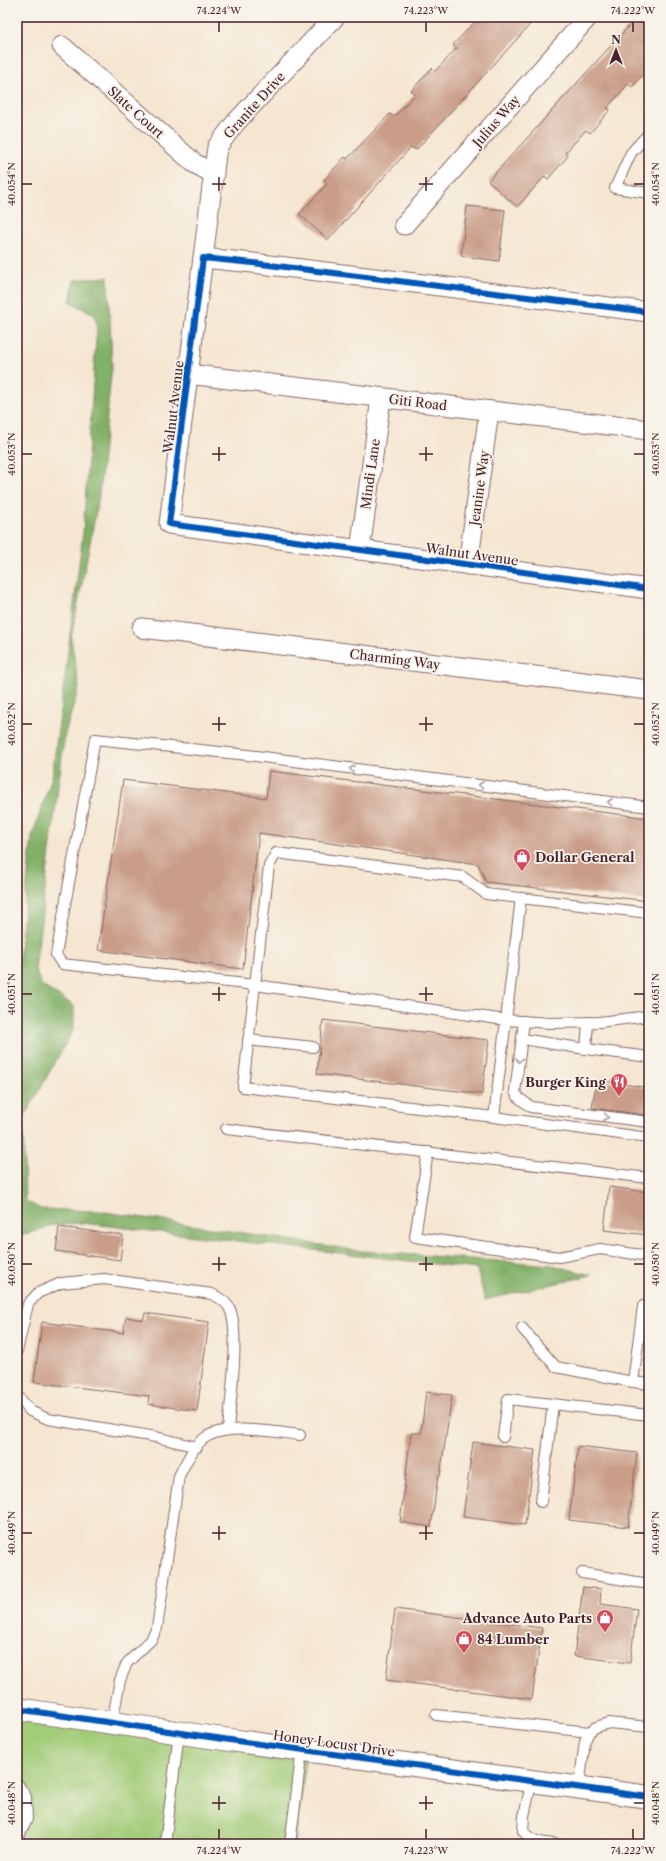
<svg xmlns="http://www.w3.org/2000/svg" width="666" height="1861" font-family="'Libre Caslon Text',serif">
<rect width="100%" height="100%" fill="#f7f3e8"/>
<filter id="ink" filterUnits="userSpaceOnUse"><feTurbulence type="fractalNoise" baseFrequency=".025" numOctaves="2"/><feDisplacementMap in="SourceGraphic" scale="8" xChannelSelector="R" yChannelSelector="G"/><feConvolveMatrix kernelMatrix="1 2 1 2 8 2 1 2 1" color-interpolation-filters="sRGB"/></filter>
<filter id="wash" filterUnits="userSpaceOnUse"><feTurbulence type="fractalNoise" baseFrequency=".012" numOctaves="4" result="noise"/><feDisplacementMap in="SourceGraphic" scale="16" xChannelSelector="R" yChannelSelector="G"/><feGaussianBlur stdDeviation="0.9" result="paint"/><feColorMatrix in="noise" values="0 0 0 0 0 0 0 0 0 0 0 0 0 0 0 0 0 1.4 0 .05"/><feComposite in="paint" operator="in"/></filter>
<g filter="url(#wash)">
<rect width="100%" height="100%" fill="#f5e6d1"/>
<!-- green -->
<polygon fill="#a2cc78" stroke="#767652" points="17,1708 307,1751 295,1844 17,1844"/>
<!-- forest -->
<polygon fill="#81b068" stroke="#66684a" points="108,277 112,365 99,497 71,638 79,688 65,733 35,969 41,985 74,1006 74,1029 23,1119 25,1201 41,1209 99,1211 361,1251 552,1265 591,1275 485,1300 477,1269 83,1223 52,1225 19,1237 17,1248 17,977 32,836 52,777 83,533 97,324 94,314 70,302 74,280"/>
<g id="blocks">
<!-- building -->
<g fill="#c99d88">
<polygon points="479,17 537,17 416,150 411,147 328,240 299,214 327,184 324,180 345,157 347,159 390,114 394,117 415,94 411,91 432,68 435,71 446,60 457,48 453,45"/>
<polygon points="637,17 649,17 649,68 632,87 628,84 607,108 610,110 590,133 586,130 565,153 568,156 548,179 545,176 517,207 488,181"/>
<polygon points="467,206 505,210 499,261 461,256"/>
<polygon points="269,771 649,818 649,901 486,882 478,864 259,833 243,969 98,950 123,780 266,798"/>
<polygon points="323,1020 489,1040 482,1094 317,1074"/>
<polygon points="597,1080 649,1088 646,1115 592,1108"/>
<polygon points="609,1187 649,1192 649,1235 604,1230"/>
<polygon points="59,1227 123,1235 120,1260 56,1251"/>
<polygon points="145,1313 209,1322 197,1411 148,1404 149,1396 34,1382 42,1322 123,1333 126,1317 143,1320"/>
<polygon points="426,1392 452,1395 440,1476 438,1476 431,1527 400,1522 411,1433 421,1433"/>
<polygon points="473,1442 535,1450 525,1525 463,1517"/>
<polygon points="578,1446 637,1453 628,1527 569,1520"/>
<polygon points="583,1587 601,1589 600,1604 637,1609 630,1663 574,1656"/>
<polygon points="395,1609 542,1628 532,1699 386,1680"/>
</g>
</g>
</g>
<g filter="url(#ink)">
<use href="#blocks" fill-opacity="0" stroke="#866565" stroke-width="1"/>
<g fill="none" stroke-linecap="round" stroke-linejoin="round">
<defs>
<g id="service">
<polyline points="649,133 631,153 615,188 649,193"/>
<polyline points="649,807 248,755 95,739 56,955 62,964 255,985 506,1020 550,1023 599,1022 649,1016"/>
<polyline points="649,913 486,894 463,877 276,853 269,866 243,1087 494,1117 649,1138"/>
<polyline points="524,1021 515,1092 519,1098 531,1107 649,1122"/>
<polyline points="588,1022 586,1049 649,1057"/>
<polyline points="522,1039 586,1049"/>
<polyline points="248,1040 313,1047"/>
<polyline points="494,1117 521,898"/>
<polyline points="226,1129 649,1178"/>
<polyline points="428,1152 415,1237 559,1257 600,1249 649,1256"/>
<polyline points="649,1307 643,1306 633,1382 649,1384"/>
<polyline points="522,1328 556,1367 633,1382"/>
<path d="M 17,1351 L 28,1304 L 38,1293 L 61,1283 L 104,1279 L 212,1294 C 218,1297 225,1301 229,1307 C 241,1330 230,1403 228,1430"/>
<polyline points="17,1395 30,1411 48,1419 156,1437 197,1447"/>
<polyline points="503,1437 508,1399 649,1415"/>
<polyline points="541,1502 553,1404"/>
<polyline points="582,1573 649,1584"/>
<polyline points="436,1715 589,1732"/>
<path d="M 112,1723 L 120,1680 L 127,1663 L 151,1640 L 157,1628 L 179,1476 C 186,1463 194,1443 208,1436 C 229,1424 276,1432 300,1435"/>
<path d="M 532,1780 L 524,1816 L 523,1831 C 532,1842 542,1843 556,1844"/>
<polyline points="17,1783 26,1797 27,1819 17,1840"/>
<polyline points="579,1787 585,1741 589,1732 596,1727 609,1723 649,1727"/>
<polyline points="165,1844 179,1733"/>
<polyline points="290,1844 302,1750"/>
</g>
<g id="minor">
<polyline points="62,46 194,163 214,174"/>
<polyline points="404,225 588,17"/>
<polyline points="203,258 217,147 236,122 335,17"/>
<polyline points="649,312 253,263 203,258 169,524 649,589"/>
<polyline points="188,374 649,430"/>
<polyline points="360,550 381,398"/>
<polyline points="468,565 489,411"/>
<polyline points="142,628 649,690"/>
</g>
<polyline id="tertiary" points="17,1709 230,1740 649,1797"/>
</defs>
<!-- service casing -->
<use href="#service" stroke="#866565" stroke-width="12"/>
<!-- minor casing -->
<use href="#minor" stroke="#866565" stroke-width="21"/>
<!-- tertiary casing -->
<use href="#tertiary" stroke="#866565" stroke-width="24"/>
<!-- service -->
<use href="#service" stroke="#fff" stroke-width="10"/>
<!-- minor -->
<use href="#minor" stroke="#fff" stroke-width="19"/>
<!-- tertiary -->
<use href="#tertiary" stroke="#fff" stroke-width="22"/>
<defs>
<g id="cycleway">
<polyline points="649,312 253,263 203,258 169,524 649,589"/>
<polyline points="17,1709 230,1740 649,1797"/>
</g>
</defs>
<!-- cycleway casing -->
<use href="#cycleway" stroke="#f7f3e8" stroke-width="8"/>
<!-- cycleway -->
<use href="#cycleway" stroke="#0057b8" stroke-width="6"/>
</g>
<!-- one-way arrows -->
<defs><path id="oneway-chevron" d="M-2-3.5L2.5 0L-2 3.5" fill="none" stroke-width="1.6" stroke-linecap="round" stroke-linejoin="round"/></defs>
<g stroke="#ae9aa0">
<use href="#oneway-chevron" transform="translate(352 769) rotate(-173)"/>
<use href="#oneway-chevron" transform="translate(481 785) rotate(-173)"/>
<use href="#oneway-chevron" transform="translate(610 802) rotate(-173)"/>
<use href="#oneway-chevron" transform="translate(519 1060) rotate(97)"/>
<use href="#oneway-chevron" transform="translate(606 1117) rotate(8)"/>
</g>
</g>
<!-- ticks -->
<path fill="none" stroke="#4a1f2b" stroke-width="1.5" d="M 219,22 L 219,32M 426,22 L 426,32M 633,22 L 633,32M 219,177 L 219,191M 426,177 L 426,191M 22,184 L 32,184M 212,184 L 226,184M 419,184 L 433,184M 634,184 L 644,184M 219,447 L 219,461M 426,447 L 426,461M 22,454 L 32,454M 212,454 L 226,454M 419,454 L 433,454M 634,454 L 644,454M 219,717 L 219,731M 426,717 L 426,731M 22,724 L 32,724M 212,724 L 226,724M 419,724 L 433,724M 634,724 L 644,724M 219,987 L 219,1001M 426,987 L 426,1001M 22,994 L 32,994M 212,994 L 226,994M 419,994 L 433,994M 634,994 L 644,994M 219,1257 L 219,1271M 426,1257 L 426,1271M 22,1264 L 32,1264M 212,1264 L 226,1264M 419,1264 L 433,1264M 634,1264 L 644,1264M 219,1526 L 219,1540M 426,1526 L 426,1540M 22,1533 L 32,1533M 212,1533 L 226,1533M 419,1533 L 433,1533M 634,1533 L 644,1533M 219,1796 L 219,1810M 426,1796 L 426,1810M 22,1803 L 32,1803M 212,1803 L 226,1803M 419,1803 L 433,1803M 634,1803 L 644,1803M 219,1829 L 219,1839M 426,1829 L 426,1839M 633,1829 L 633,1839"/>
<!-- icons -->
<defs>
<symbol id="shop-pin" viewBox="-11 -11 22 30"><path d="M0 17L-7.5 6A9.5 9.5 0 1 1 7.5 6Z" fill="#d1495b" stroke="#f7f3e8"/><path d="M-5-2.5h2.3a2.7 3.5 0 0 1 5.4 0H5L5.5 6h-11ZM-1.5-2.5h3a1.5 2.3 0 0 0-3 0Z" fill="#fff"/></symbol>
<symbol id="restaurant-pin" viewBox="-11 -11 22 30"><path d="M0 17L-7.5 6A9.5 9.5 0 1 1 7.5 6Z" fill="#d1495b" stroke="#f7f3e8"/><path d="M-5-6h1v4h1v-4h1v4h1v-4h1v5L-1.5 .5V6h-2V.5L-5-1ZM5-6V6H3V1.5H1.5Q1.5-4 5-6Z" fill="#fff"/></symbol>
</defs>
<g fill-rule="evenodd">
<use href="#shop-pin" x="512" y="847" width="20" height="27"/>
<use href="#restaurant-pin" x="609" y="1072" width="20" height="27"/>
<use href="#shop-pin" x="595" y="1608" width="20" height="27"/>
<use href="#shop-pin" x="454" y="1629" width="20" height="27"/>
</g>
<g text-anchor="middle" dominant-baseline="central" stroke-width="3.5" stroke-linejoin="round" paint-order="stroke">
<!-- street labels -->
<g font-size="13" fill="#4a1f2b" stroke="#f7f3e8">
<text transform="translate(254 105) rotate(-48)">Granite Drive</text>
<text transform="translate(136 112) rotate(42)">Slate Court</text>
<text transform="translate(496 121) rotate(-49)">Julius Way</text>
<text transform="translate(418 402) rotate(7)">Giti Road</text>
<text transform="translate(173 407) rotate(-83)">Walnut Avenue</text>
<text transform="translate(370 474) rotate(-82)">Mindi Lane</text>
<text transform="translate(479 488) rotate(-82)">Jeanine Way</text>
<text transform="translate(472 554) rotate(8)">Walnut Avenue</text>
<text transform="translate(395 659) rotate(7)">Charming Way</text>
<text transform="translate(334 1743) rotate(8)">Honey Locust Drive</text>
</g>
<!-- poi labels -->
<g font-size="13" font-weight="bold" fill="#4a1f2b" stroke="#f7f3e8" text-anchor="start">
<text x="535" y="857">Dollar General</text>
<text x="606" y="1082" text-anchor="end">Burger King</text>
<text x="592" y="1618" text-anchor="end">Advance Auto Parts</text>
<text x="477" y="1639">84 Lumber</text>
</g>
</g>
<!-- margin -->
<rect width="666" height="1861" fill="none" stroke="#f7f3e8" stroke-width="44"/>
<!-- north arrow -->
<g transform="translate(616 50)" stroke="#f7f3e8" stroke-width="3" paint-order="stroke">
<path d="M0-3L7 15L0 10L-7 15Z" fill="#4a1f2b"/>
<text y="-6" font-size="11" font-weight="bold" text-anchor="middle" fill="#4a1f2b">N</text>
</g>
<rect x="22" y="22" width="622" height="1817" fill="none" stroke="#4a1f2b" stroke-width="1.5"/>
<g font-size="10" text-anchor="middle" fill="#4a1f2b">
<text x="219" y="14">74.224°W</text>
<text x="426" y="14">74.223°W</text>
<text x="633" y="14">74.222°W</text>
<text transform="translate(11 184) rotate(-90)" y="4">40.054°N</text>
<text transform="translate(655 184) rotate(-90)" y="4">40.054°N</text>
<text transform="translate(11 454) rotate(-90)" y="4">40.053°N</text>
<text transform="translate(655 454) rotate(-90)" y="4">40.053°N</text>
<text transform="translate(11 724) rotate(-90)" y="4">40.052°N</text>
<text transform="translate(655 724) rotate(-90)" y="4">40.052°N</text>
<text transform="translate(11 994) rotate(-90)" y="4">40.051°N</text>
<text transform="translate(655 994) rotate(-90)" y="4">40.051°N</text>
<text transform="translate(11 1264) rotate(-90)" y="4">40.050°N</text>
<text transform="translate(655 1264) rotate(-90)" y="4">40.050°N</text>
<text transform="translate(11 1533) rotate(-90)" y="4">40.049°N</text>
<text transform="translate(655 1533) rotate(-90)" y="4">40.049°N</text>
<text transform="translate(11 1803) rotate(-90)" y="4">40.048°N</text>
<text transform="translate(655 1803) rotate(-90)" y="4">40.048°N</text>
<text x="219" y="1854">74.224°W</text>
<text x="426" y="1854">74.223°W</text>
<text x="633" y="1854">74.222°W</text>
</g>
</svg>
